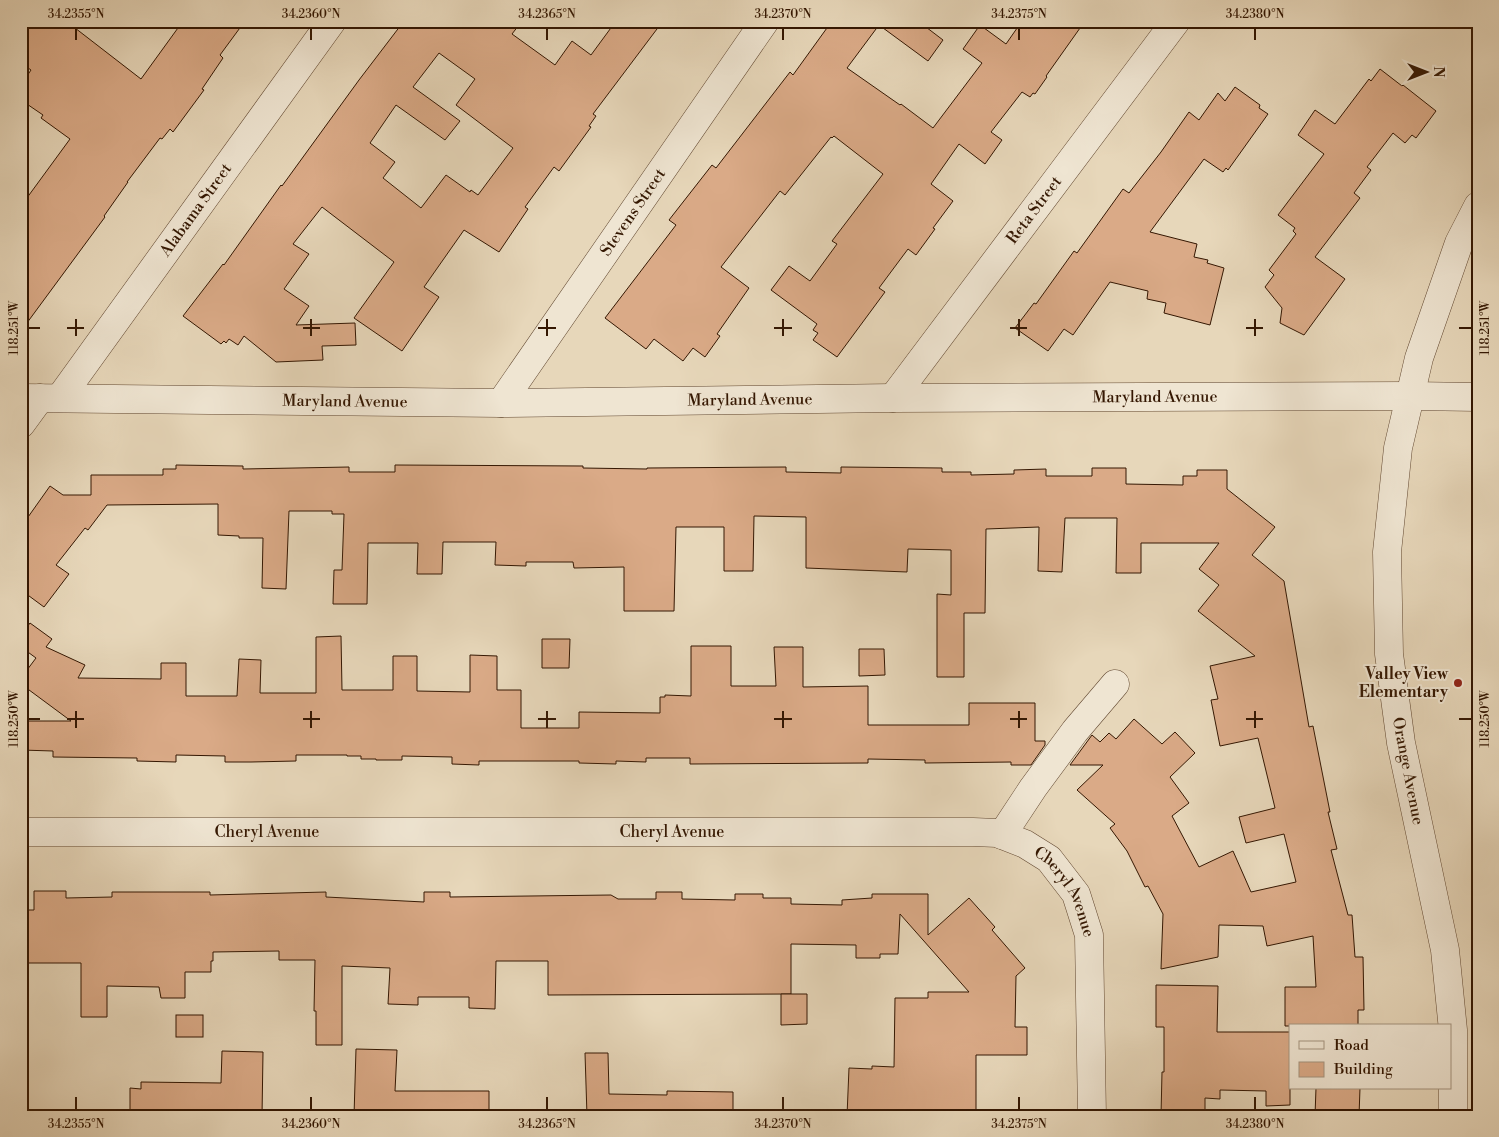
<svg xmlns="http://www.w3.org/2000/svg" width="1499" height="1137" font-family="'Libre Bodoni',serif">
<rect width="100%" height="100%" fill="#e7d7ba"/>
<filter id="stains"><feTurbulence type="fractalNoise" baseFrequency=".004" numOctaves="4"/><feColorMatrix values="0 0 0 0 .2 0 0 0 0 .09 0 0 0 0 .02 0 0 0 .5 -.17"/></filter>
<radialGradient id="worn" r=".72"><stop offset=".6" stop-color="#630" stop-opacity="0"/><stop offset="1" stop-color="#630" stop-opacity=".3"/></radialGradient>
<!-- building -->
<g fill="#daaa87" stroke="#341702" fill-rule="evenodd">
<polygon points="21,21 66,21 141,79 183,21 245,21 220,55 223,58 202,89 204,90 173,132 170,129 162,139 160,138 127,182 128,182 104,216 105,217 21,331 21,206 70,139 41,118 43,115 21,100 21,85 31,70 21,63"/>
<path d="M 404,21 L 522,21 L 512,34 L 555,65 L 572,41 L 591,55 L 616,21 L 663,21 L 593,114 L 596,116 L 589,126 L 591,127 L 559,171 L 554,167 L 525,207 L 528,209 L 499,252 L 464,230 L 424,287 L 439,297 L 402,351 L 354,318 L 394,262 L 322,207 L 293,244 L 309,254 L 284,289 L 309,306 L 296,325 L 355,323 L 356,345 L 322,346 L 323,360 L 276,362 L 244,336 L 238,345 L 229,339 L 226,343 L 224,341 L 221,344 L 183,316 L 223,264 L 224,265 L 281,185 L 282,186 L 359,80 ZM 439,53 L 475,79 L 456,105 L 513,148 L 478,195 L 471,190 L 470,192 L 446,175 L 421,208 L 383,178 L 395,162 L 370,143 L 396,105 L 445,140 L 460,121 L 413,87 Z"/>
<polygon points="832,21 918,21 943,40 928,61 879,25 847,68 900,105 901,104 933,128 982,63 963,49 980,25 1006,44 1022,21 1085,21 1046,76 1047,77 1035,94 1033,93 1030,97 1022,92 991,132 1002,140 985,164 959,144 931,184 953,201 933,228 935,229 916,255 908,249 879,288 885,292 837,357 813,340 818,333 813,330 817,324 771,290 789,266 810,281 837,244 832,241 883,174 834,136 832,138 831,137 785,195 780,191 721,267 749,288 717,334 720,336 705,357 693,348 683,361 654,339 646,349 605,318 676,225 669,220 712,165 716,168 790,72 793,75"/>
<polygon points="1380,69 1402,86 1403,85 1436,111 1416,138 1412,135 1405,143 1393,133 1367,167 1371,170 1354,193 1360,198 1315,257 1345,279 1304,335 1280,323 1282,308 1265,287 1274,275 1269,270 1296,234 1293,231 1295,228 1278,215 1324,154 1298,135 1315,110 1335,124 1369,79 1371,81"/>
<polygon points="1235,87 1260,105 1259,108 1268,114 1228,170 1226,168 1223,172 1204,159 1150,232 1197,244 1194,257 1208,260 1207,263 1224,268 1210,325 1164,313 1166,303 1147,299 1148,291 1110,282 1073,335 1064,329 1048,351 1015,328 1034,303 1036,304 1074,251 1077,253 1123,189 1129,193 1161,152 1189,112 1199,120 1218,93 1225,101"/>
<polygon points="176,465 243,466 243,469 349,467 349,472 395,472 395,465 583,466 583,468 647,469 647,468 786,467 786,472 841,473 841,467 942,468 942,472 971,472 971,475 1014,474 1014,470 1046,469 1046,476 1092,476 1092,468 1126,468 1126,484 1183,485 1183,476 1197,476 1197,470 1227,470 1227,489 1275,527 1252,555 1284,581 1309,727 1313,726 1330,812 1328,812 1337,849 1331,850 1348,915 1352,915 1355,957 1363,957 1364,1010 1358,1010 1358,1026 1285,1026 1285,987 1316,987 1313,936 1267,946 1263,926 1219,925 1218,957 1161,969 1163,914 1148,886 1145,887 1127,851 1110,828 1115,824 1077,790 1103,765 1070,765 1092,735 1100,742 1109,733 1116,739 1134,719 1162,744 1175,732 1195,753 1170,777 1189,803 1172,816 1199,867 1233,851 1251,892 1296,882 1284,834 1246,843 1239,817 1275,808 1258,738 1220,746 1211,700 1218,699 1210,666 1255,656 1198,611 1219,585 1199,569 1219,543 1141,543 1141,573 1116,573 1117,518 1065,518 1062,572 1038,571 1039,527 986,529 985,613 964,613 964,677 937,677 937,594 951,595 951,550 908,549 907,572 806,568 806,517 754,516 753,571 724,571 724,527 676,527 674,611 624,611 624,567 574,568 573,562 526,562 526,566 495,565 496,542 443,542 442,574 417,574 418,543 368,543 367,604 333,604 334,570 342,570 344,514 332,514 332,511 289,511 286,589 262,588 263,538 239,538 239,536 218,535 218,504 107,505 88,530 85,528 56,565 69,574 44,607 21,590 21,527 50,486 63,495 91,495 91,475 163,475 163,469 176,469"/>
<polygon points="30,623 52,639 46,647 85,665 78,678 161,679 161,663 186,663 186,696 237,696 239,659 261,660 260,693 316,693 316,637 341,636 342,690 393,690 393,656 417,656 417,691 470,692 470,655 497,656 497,690 521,690 521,728 579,728 579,712 660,713 660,697 665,697 665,695 691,696 691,646 731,646 731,686 776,686 774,647 803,647 803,687 868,686 868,725 969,725 969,703 1035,703 1035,741 1045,741 1045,745 1031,765 1011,765 1011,762 925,763 925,760 868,759 868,763 690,764 690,758 646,758 646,762 616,761 616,764 579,763 579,761 479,761 479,765 452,764 452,757 402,756 402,760 376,760 376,759 361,759 361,756 347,756 347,755 296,755 296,761 251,762 225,762 225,756 176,755 176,762 137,761 137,758 53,757 53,751 21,750 21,721 71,721 21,684 21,678 36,658 21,647 21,635"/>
<polygon points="542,639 570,639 569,668 542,668"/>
<polygon points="859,649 884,649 885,675 859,676"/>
<polygon points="34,891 66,891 66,898 112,897 112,892 210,892 210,895 326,892 326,897 424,902 424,892 450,892 450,897 611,895 618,899 656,899 656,892 682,892 682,899 735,900 735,894 763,894 763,898 791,898 791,904 842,905 842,900 872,898 872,894 928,894 928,935 969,898 995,927 992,930 1025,968 1016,976 1015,1027 1027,1027 1027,1055 976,1055 976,1116 847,1116 849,1068 872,1069 872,1066 894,1067 895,998 928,998 928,992 969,992 900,914 898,954 880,954 880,958 856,958 856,945 791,944 791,994 548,995 548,961 496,961 495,1009 469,1008 469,997 418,997 418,1005 388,1004 390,968 342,966 342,1045 316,1045 316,1011 314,1011 315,960 279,960 279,951 213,952 213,961 211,961 211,972 185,972 185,998 161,998 159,987 107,986 107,1017 81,1017 81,963 21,963 21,910 34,910"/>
<polygon points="1156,985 1218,986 1217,1032 1290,1032 1290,1105 1266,1106 1266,1091 1220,1090 1220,1099 1205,1098 1205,1116 1161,1116 1162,1072 1164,1072 1164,1027 1156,1027"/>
<polygon points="781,994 807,994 807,1024 781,1025"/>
<rect x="176" y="1015" width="27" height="22"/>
<polygon points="356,1049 397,1050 395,1091 489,1091 489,1116 354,1116"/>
<polygon points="222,1051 263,1052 262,1116 130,1116 130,1088 141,1089 141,1082 221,1083"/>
<polygon points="585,1053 608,1053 609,1094 667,1095 667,1091 733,1092 733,1116 587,1116"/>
<polygon points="1316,1088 1360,1088 1359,1116 1315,1116"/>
</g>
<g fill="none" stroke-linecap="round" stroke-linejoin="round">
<defs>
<g id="minor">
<path id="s1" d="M 21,398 L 501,403 L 893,398 L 1411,396 L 1478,397"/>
<path id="s2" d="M 60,398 L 332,21"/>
<path id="s3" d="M 893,398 L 1176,21"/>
<path id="s4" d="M 501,403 L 765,21"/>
<polyline points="21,424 40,398"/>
<path id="s5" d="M 21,832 L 973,832 L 997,833 L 1025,844 L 1049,859 L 1076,894 L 1089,935 L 1092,1116"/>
<polyline points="1002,835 1033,788 1075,731 1115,684"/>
<polyline points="1453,1116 1453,1030 1445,950 1401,743 1389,654 1387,552 1398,448 1419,358 1459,243 1478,206"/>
</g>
</defs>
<!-- minor casing -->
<use href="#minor" stroke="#614730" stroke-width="29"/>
<!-- minor -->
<use href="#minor" stroke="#efe5d2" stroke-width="28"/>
</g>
<!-- ticks -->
<path fill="none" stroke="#341702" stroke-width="2" d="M 76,28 L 76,40M 311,28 L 311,40M 547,28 L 547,40M 783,28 L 783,40M 1019,28 L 1019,40M 1255,28 L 1255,40M 76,319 L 76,336M 311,319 L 311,336M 547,319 L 547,336M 783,319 L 783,336M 1019,319 L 1019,336M 1255,319 L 1255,336M 28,328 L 40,328M 67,328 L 84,328M 303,328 L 320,328M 538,328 L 556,328M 774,328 L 792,328M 1010,328 L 1027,328M 1246,328 L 1263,328M 1459,328 L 1472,328M 76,711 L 76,728M 311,711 L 311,728M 547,711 L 547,728M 783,711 L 783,728M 1019,711 L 1019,728M 1255,711 L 1255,728M 28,719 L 40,719M 67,719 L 84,719M 303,719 L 320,719M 538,719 L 556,719M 774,719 L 792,719M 1010,719 L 1027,719M 1246,719 L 1263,719M 1459,719 L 1472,719M 76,1097 L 76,1110M 311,1097 L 311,1110M 547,1097 L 547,1110M 783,1097 L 783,1110M 1019,1097 L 1019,1110M 1255,1097 L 1255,1110"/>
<!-- markers -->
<circle fill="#8f2418" stroke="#efe5d2" stroke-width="2" cx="1458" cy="683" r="5"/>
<g text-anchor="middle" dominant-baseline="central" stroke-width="4" stroke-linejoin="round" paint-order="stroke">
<!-- street labels -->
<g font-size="16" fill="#341702" stroke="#efe5d2">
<text stroke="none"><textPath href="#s2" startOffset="232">Alabama Street</textPath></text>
<text stroke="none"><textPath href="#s3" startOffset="235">Reta Street</textPath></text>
<text stroke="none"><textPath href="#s4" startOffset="232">Stevens Street</textPath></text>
<text stroke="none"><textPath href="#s1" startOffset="1134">Maryland Avenue</textPath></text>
<text stroke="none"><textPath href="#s1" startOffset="729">Maryland Avenue</textPath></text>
<text stroke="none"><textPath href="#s1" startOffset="324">Maryland Avenue</textPath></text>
<text transform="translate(1408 771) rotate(79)">Orange Avenue</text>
<text stroke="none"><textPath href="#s5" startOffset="246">Cheryl Avenue</textPath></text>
<text stroke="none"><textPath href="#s5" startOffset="651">Cheryl Avenue</textPath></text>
<text stroke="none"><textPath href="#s5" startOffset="1071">Cheryl Avenue</textPath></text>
</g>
<!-- poi labels -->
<g font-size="16" font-weight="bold" fill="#341702" stroke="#efe5d2" text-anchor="end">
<text x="1448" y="674">Valley View<tspan x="1448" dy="18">Elementary</tspan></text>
</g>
</g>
<!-- margin -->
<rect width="1499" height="1137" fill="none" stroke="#e7d7ba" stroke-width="55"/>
<!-- legend -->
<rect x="1289" y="1024" width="162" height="65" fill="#efe5d2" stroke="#a4937f"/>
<rect x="1299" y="1041" width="25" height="8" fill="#efe5d2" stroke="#a4937f"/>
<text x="1334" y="1050" font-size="15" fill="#341702">Road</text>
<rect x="1299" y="1062" width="25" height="15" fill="#daaa87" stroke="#a4937f"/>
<text x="1334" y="1074" font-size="15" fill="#341702">Building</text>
<!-- north arrow -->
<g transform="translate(1426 72) rotate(90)" stroke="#efe5d2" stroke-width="4" paint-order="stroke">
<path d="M0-4L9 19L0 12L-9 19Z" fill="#341702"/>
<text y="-8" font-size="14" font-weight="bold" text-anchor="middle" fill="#341702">N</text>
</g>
<rect x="28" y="28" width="1444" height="1082" fill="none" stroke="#341702" stroke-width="2"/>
<g font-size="12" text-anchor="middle" fill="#341702">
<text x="76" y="18">34.2355°N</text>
<text x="311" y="18">34.2360°N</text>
<text x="547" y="18">34.2365°N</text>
<text x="783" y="18">34.2370°N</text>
<text x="1019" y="18">34.2375°N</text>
<text x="1255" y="18">34.2380°N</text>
<text transform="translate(1485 328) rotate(-90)" y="4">118.251°W</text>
<text transform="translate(14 328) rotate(-90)" y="4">118.251°W</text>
<text transform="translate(1485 719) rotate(-90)" y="4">118.250°W</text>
<text transform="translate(14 719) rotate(-90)" y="4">118.250°W</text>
<text x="76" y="1128">34.2355°N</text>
<text x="311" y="1128">34.2360°N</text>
<text x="547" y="1128">34.2365°N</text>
<text x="783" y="1128">34.2370°N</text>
<text x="1019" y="1128">34.2375°N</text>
<text x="1255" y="1128">34.2380°N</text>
</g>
<rect width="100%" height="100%" filter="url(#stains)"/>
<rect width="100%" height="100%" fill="url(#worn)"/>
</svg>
